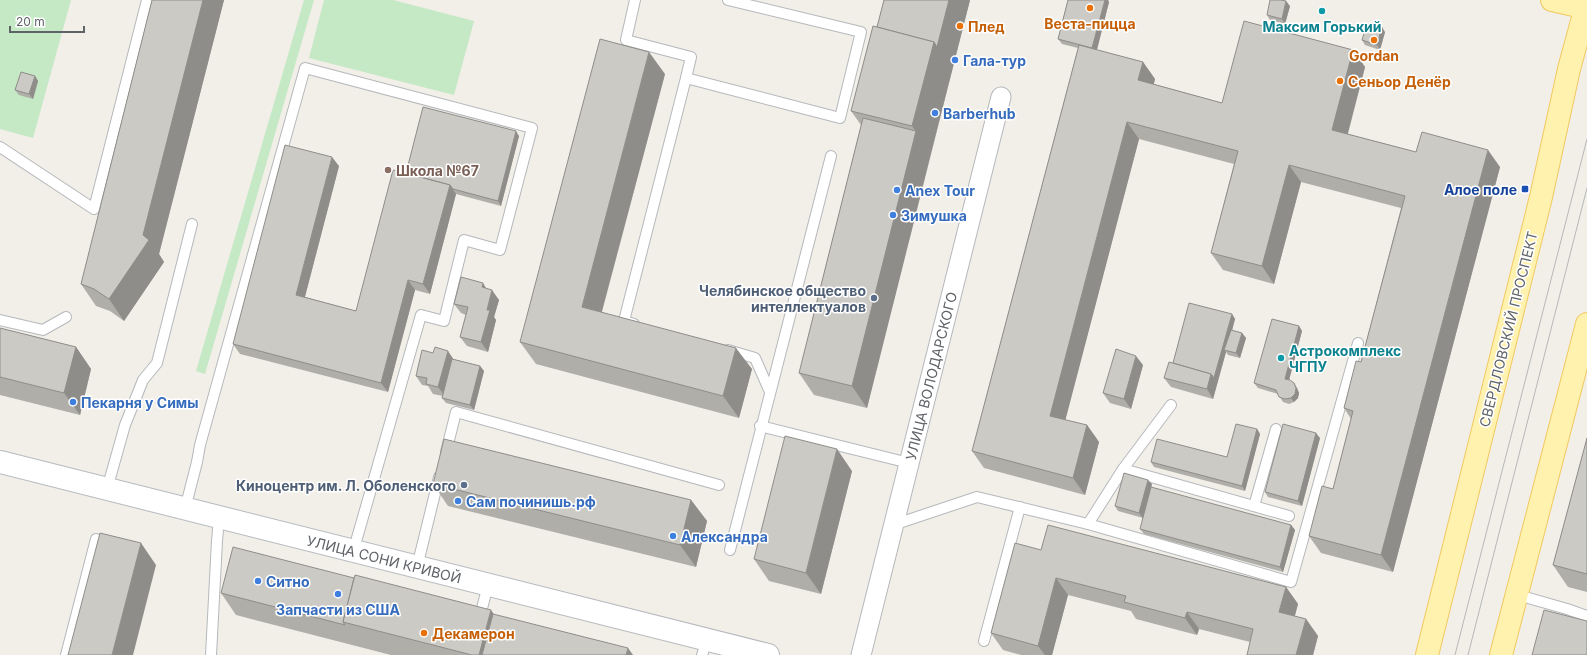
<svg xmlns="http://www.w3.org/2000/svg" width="1587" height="655" font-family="Inter,sans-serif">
<rect width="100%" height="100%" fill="#f1efe8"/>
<!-- green -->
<g fill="#c5e8c5">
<polygon points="0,0 71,0 33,138 0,129"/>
<polygon points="304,0 314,0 205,374 196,371"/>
<polygon points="324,0 393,0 474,21 454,95 309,58"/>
</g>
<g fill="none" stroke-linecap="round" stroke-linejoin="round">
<defs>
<g id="lane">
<polyline points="635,0 626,40 691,57 686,78"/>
<polyline points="0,147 94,209 147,0"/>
<polyline points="0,320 43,330 66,317"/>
<polyline points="634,324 624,321 686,78 840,118 861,32 728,0"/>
<polyline points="728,350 755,358 770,392"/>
<polyline points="760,426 909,463"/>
<polyline points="446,452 456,412 719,485"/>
<polyline points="1123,469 1289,516"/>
<polyline points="107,489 125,425 143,380 157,363 192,224"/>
<polyline points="1254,506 1276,429"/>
<polyline points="185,509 197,462 200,445 305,68 532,128 500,250 464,240 444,321 421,315 353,552"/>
<polyline points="1088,524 1291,582 1358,343"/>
<polyline points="893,525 977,497 1088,524 1123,469 1171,405"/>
<polyline points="730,550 831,156"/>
<polyline points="417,567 439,477"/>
<polyline points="1518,595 1567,609 1587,616"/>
<polyline points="479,620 488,585"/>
<polyline points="984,641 1020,507"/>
<polyline points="66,655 96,539"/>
<polyline points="211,655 217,541 219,517"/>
<polyline points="702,655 707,640"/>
</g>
<polyline id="street" points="861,655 1001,97"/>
<polyline id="secondary" points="0,462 768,655"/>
<g id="primary">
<polyline points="1552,0 1587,8"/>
<polyline points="1427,655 1541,197 1569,69 1587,3"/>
<polyline points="1501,655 1587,324"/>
</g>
</defs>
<!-- lane casing -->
<use href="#lane" stroke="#b5b8bc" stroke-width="12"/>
<!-- street casing -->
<use href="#street" stroke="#b5b8bc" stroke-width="21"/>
<!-- secondary casing -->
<use href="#secondary" stroke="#b6babf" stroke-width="24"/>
<!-- primary casing -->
<use href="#primary" stroke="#f2c960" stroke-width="24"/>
<!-- lane -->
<use href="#lane" stroke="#fff" stroke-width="10"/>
<!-- street -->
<use href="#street" stroke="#fff" stroke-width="19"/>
<!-- secondary -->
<use href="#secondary" stroke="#fff" stroke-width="22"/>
<!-- primary -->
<use href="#primary" stroke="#fff2af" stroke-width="22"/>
<!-- tram -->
<g stroke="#b6b7b8" stroke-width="1">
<polyline points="1455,655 1587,139"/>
<polyline points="1468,655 1587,188"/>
</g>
</g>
<!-- wall -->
<g fill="#afaea9">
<polygon points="152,0 224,0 159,254 164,262 124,321 110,311 96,306 81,284"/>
<polygon points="884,0 970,0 867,408 814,395 799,373 861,125 851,111 877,27"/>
<polygon points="1068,0 1108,0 1109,2 1097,50 1143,62 1155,79 1154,84 1222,103 1353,50 1365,67 1348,134 1416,152 1500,167 1393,572 1321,553 1309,536 1333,489 1351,419 1344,408 1361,362 1401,208 1301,182 1274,284 1223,270 1211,253 1234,164 1139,139 1065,420 1087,425 1099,442 1085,495 984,468 972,451 1078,48 1062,44 1058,39"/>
<polygon points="1290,6 1285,24 1270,20 1267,15"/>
<polygon points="1385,32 1380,50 1365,45 1362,40"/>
<polygon points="665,74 602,312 752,369 739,418 536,364 520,342"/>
<polygon points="35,76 38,81 33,99 19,95 15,90"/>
<polygon points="519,136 501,206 456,194 430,294 415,290 388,392 240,354 233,344 339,166 305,297 356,311 406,173"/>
<polygon points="486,288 499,300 494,317 496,320 488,352 467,346 460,337 466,315 461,313 454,304"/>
<polygon points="1232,314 1235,319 1232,330 1242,333 1246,338 1240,358 1228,355 1226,352 1213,399 1171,387 1164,378 1173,363"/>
<polygon points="1299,326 1302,331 1289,380 1297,388 1299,393 1298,398 1294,402 1289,404 1283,402 1278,394 1258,388 1254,383"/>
<polygon points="0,328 76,347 91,369 80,415 0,395"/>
<polygon points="453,359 480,366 484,371 474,410 446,403 442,398 443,396 433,394 428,386 422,385 416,376"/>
<polygon points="1143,365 1131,409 1110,403 1103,393"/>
<polygon points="1257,429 1260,434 1245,491 1154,467 1151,462 1227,457"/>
<polygon points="1320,438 1302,506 1268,497 1265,492"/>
<polygon points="1587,438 1587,592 1568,587 1553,565"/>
<polygon points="852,471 821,594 769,581 754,559"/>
<polygon points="433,484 691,500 707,521 696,567 448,506"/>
<polygon points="1152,484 1143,518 1118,511 1115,506"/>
<polygon points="1291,525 1295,530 1283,572 1144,534 1140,529"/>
<polygon points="1041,550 1286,587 1298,604 1295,616 1306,619 1318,636 1313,655 1247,655 1250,642 1199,629 1197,635 1136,619 1131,611 1068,595 1052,655 1021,655 1003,650 991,633"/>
<polygon points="221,593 493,614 633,655 391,655 236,615"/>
</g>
<!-- shaded-wall -->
<g fill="#8f8d8a">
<polygon points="203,0 224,0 159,254 164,262 124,321 109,299 143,235"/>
<polygon points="949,0 970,0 931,153 912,126 934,42"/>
<polygon points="1105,0 1108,0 1109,2 1096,53 1092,48"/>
<polygon points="1286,1 1290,6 1285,24 1282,19"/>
<polygon points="1382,27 1385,32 1380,50 1377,45"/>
<polygon points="1353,50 1365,67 1344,147 1332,130"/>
<polygon points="649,52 665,74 597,329 582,307"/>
<polygon points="1143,62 1155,79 1150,97 1138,80"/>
<polygon points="35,76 38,81 33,99 29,94"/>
<polygon points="1127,122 1139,139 1062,433 1050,416"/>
<polygon points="516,131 519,136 501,206 498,201"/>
<polygon points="916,131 931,153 867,408 852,386"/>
<polygon points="1488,150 1500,167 1393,572 1381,555"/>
<polygon points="332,157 339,166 303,304 296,295"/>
<polygon points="1289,165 1301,182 1274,284 1262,266"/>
<polygon points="450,185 456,194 430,294 423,284"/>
<polygon points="408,280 415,290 388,392 381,383"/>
<polygon points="483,283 489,293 482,287"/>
<polygon points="492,290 499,300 494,317 496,320 488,352 481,342 487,310"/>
<polygon points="1232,314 1235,319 1227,350 1224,350 1226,352 1213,399 1207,389 1211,374"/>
<polygon points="1299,326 1302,331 1288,384 1285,379"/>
<polygon points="1242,333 1246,338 1240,358 1236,353"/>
<polygon points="76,347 91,369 80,415 64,393"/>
<polygon points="736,348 752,369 739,418 723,396"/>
<polygon points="448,351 454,360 445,396 438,387"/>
<polygon points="1136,356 1143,365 1131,409 1124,399"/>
<polygon points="480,366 484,371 474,410 470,405"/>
<polygon points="1294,383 1297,388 1299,393 1298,398 1294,402 1291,398"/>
<polygon points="1087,425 1099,442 1085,495 1073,478"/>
<polygon points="1257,429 1260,434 1245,491 1242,486"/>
<polygon points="1316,433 1320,438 1302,506 1298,501"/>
<polygon points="837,449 852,471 821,594 806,573"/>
<polygon points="1148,480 1152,484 1143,518 1139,513"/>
<polygon points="691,500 707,521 696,567 680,545"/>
<polygon points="1291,525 1295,530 1283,572 1280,567"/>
<polygon points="141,543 156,565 133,655 112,655"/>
<polygon points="1056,578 1068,595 1052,655 1045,655 1038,646"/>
<polygon points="1286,587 1298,604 1291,629 1279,612"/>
<polygon points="491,610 508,635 503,655 479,655"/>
<polygon points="1187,612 1199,629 1197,635 1185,618"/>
<polygon points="1306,619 1318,636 1313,655 1296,655"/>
<polygon points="628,648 633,655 626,655"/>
</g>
<!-- building -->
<g fill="#cccac5" stroke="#8f8d8a">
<polygon points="152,0 203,0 143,235 149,240 109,299 94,289 81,284"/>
<polygon points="884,0 949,0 937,47 934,42 877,27"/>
<polygon points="1068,0 1105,0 1092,48 1058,39"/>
<polygon points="1270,0 1281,0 1286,1 1282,19 1267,15"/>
<polygon points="1244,21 1353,50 1332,130 1416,152 1422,132 1488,150 1381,555 1309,536 1322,486 1333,489 1353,411 1344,408 1356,361 1361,362 1405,196 1289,165 1262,266 1211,253 1238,151 1127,122 1050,416 1087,425 1073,478 972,451 1079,45 1143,62 1138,80 1222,103"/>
<polygon points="1367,24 1382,27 1377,45 1362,40"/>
<polygon points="873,26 934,42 912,126 851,111"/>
<polygon points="600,39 649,52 582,307 736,348 723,396 520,342"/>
<polygon points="21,72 35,76 29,94 15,90"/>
<polygon points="423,107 516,131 498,201 453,189 450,185 406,173"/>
<polygon points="863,118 916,131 852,386 799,373"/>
<polygon points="285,145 332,157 296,295 356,311 393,170 450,185 423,284 408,280 381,383 233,344"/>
<polygon points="461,277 483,283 482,287 492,290 487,310 490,310 481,342 460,337 468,307 454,304"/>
<polygon points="1189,303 1232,314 1214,378 1211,374 1173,363"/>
<polygon points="1272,319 1299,326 1285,379 1290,380 1294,383 1296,388 1295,394 1291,398 1285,399 1279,397 1276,390 1254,383"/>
<polygon points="0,328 76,347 64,393 0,377"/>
<polygon points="1231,330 1242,333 1236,353 1224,350"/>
<polygon points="435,347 448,351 438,387 426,384 427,378 416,376 422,350 433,353"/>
<polygon points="1116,349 1136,356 1124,399 1103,393"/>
<polygon points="452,359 480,366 470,405 442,398"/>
<polygon points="1169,362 1211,374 1207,389 1164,378"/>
<polygon points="1236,424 1257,429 1242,486 1151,462 1157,439 1227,457"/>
<polygon points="1283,424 1316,433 1298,501 1265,492"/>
<polygon points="785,436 837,449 806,573 754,559"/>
<polygon points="1587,438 1587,574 1553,565"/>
<polygon points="444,439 691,500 680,545 433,484"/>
<polygon points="1124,473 1148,480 1139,513 1115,506"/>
<polygon points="1151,487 1291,525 1280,567 1140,529"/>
<polygon points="1048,525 1286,587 1279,612 1306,619 1296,655 1247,655 1253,629 1187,612 1185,618 1124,602 1126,596 1056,578 1038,646 991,633 1015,543 1041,550"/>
<polygon points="100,533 141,543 112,655 68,655"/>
<polygon points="233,547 354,578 343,622 345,625 221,593"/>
<polygon points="355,575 491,610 479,655 472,655 343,622"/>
<polygon points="1544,610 1587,621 1587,655 1532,655"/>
<polygon points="493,614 628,648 626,655 482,655"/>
</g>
<!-- markers -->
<g fill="#e8710a" stroke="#fff" stroke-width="1.5">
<circle cx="1090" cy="8" r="4"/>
<circle cx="960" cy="26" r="4"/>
<circle cx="1374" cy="40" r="4"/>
<circle cx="1340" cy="81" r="4"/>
<circle cx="424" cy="633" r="4"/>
</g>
<g fill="#0f9aa8" stroke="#fff" stroke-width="1.5">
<circle cx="1322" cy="11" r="4"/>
<circle cx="1281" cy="358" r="4"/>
</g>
<g fill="#3f7fe0" stroke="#fff" stroke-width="1.5">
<circle cx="955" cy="60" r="4"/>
<circle cx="935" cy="113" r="4"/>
<circle cx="897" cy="190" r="4"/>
<circle cx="893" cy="215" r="4"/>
<circle cx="73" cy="402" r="4"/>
<circle cx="458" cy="501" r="4"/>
<circle cx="673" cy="536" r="4"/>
<circle cx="258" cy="581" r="4"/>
<circle cx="338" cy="594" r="4"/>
</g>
<circle fill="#8d6e63" stroke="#fff" stroke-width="1.5" cx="388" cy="170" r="4"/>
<rect fill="#1a4fb4" stroke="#fff" stroke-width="1.5" x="1521" y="185" width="8" height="8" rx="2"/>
<g fill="#5c6f8a" stroke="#fff" stroke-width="1.5">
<circle cx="874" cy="298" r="4"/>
<circle cx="464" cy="485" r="4"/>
</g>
<g text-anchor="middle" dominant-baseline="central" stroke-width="3" stroke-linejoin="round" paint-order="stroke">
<!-- food labels -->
<g font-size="14" font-weight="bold" fill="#c56008" stroke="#fff" text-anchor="start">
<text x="1090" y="23" text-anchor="middle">Веста-пицца</text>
<text x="968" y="26">Плед</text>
<text x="1374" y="55" text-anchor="middle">Gordan</text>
<text x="1348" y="81">Сеньор Денёр</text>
<text x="432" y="633">Декамерон</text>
</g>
<!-- culture labels -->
<g font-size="14" font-weight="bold" fill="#0d838f" stroke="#fff">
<text x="1322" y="26">Максим Горький</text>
<text x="1289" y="350" text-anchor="start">Астрокомплекс<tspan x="1289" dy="16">ЧГПУ</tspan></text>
</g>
<!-- shop labels -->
<g font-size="14" font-weight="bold" fill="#366cbe" stroke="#fff" text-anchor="start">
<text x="963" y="60">Гала-тур</text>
<text x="943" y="113">Barberhub</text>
<text x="905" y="190">Anex Tour</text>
<text x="901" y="215">Зимушка</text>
<text x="81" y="402">Пекарня у Симы</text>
<text x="466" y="501">Сам починишь.рф</text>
<text x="681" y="536">Александра</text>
<text x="266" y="581">Ситно</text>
<text x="338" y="609" text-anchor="middle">Запчасти из США</text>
</g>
<!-- education labels -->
<g font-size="14" font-weight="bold" fill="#785e54" stroke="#fff" text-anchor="start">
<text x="396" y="170">Школа №67</text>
</g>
<!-- transit labels -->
<g font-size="14" font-weight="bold" fill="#164399" stroke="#fff" text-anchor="end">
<text x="1517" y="189">Алое поле</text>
</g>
<!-- service labels -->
<g font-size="14" font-weight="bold" fill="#4e5e75" stroke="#fff" text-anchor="end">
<text x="866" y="290">Челябинское общество<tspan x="866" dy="16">интеллектуалов</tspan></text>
<text x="456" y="485">Киноцентр им. Л. Оболенского</text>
</g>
<!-- street labels -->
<g font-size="14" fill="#5f6368" stroke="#fff">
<text transform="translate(1508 329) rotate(-76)">СВЕРДЛОВСКИЙ ПРОСПЕКТ</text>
<text transform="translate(931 376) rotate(-76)">УЛИЦА ВОЛОДАРСКОГО</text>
<text transform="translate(384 559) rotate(14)">УЛИЦА СОНИ КРИВОЙ</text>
</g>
</g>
<!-- scale -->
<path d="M10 26v6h74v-6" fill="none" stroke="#5f6368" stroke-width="2"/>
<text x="16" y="26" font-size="12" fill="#5f6368" stroke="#ffffff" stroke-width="3" paint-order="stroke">20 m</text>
</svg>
